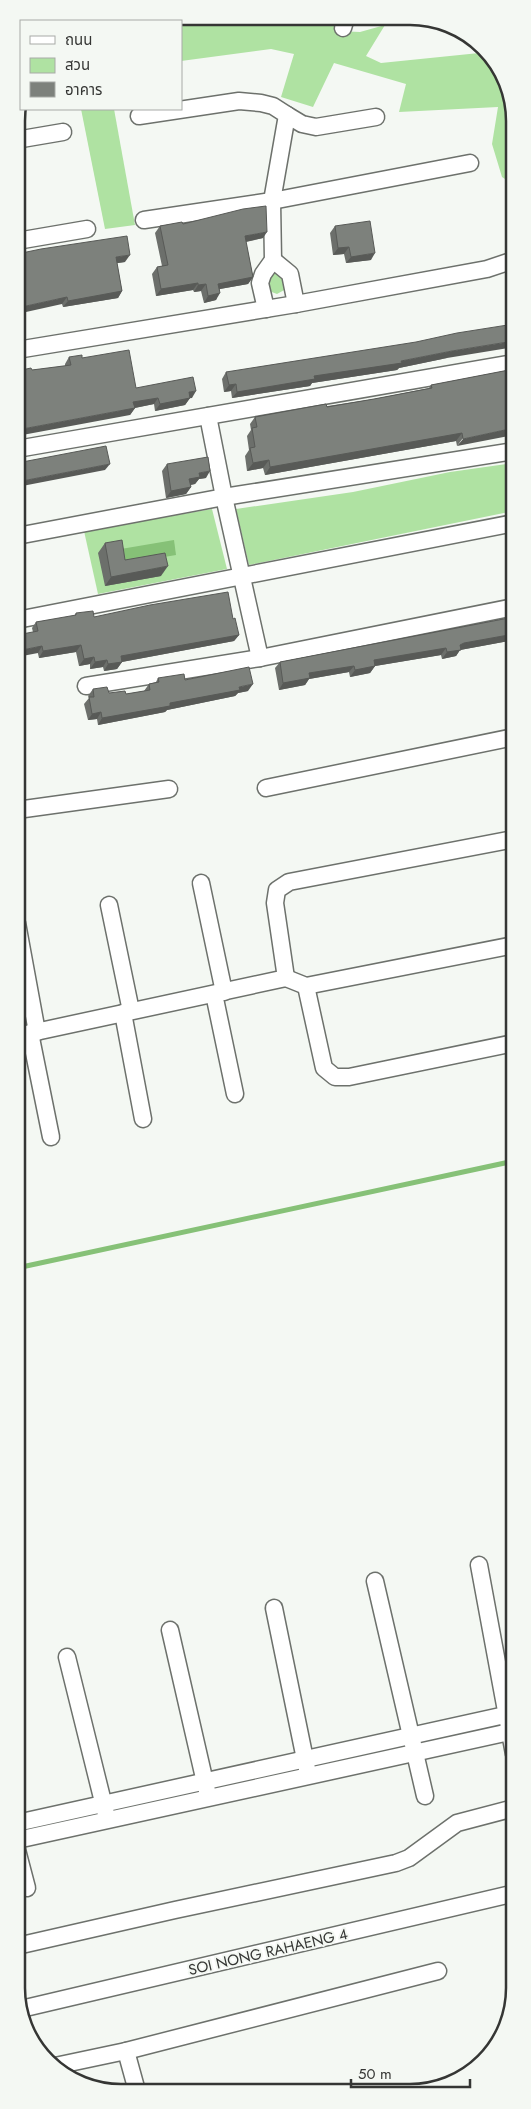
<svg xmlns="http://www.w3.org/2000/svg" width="531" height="2109" font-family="Jost,'Noto Sans Thai',sans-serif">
<rect width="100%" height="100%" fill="#f4f8f3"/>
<!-- green -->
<g fill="#afe2a2">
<polygon points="290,17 332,18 337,31 360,32 385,25 366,56 381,63 489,52 514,107 514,185 502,177 492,144 498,107 399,112 406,84 334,63 313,107 281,97 294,54 271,49 181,61 181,24"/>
<polygon points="81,109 114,109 135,225 105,229"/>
<polygon points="275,271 282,273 286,289 277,294 269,291 266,277"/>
<polygon points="514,463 514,511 249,565 236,509 353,492 450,472"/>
<polygon points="212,509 227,569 98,594 84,531"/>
</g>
<!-- water -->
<polygon fill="#86c177" points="174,540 176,555 117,565 115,550"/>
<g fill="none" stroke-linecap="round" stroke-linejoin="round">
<!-- stream -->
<polyline stroke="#86c177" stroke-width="5" points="17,1268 514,1161"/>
<defs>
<g id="minor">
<polyline points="343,28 346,18"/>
<polyline points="287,115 302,124 316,127 376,117"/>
<polyline points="139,116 239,101 261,103 273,106 287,115 272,201 273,260 263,274 260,283 266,309"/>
<polyline points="16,140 63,132"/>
<polyline points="144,220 272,201 470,163"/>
<polyline points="17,241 87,229"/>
<polyline points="273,260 290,274 296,304"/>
<polyline points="17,350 296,304 487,269 514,260"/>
<polyline points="208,416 224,497 260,658"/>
<polyline points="17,449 514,363"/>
<polyline points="17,536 224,497 514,451"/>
<polyline points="17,620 514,523"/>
<polyline points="86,686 260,658 514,607"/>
<polyline points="266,788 514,737"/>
<polyline points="17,810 169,789"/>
<polyline points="201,883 224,992"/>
<polyline points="109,905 131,1011"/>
<polyline points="17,923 37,1032"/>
<polyline points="286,978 275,903 277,890 289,882 514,839"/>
<polyline points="306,986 324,1068 335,1077 349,1077 514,1043"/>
<polyline points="214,994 235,1094"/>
<polyline points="123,1013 143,1119"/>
<polyline points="30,1033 51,1137"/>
<polyline points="17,1036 286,978 306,986 514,945"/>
<polyline points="479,1565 514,1754"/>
<polyline points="375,1581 425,1796"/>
<polyline points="274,1608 307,1769"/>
<polyline points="170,1630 207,1791"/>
<polyline points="67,1657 106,1814"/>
<polyline points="17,1823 514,1713"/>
<polyline points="17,1840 514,1731"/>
<polyline points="17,1850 27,1888"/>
<polyline points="17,1946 175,1910 396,1863 409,1858 457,1823 514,1808"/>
<polyline points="21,2009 515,1893"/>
<polyline points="126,2051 137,2091"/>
<polyline points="55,2066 126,2051 438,1971"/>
</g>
</defs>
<!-- minor casing -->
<use href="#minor" stroke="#6d716c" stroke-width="19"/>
<!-- minor -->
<use href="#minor" stroke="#fff" stroke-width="16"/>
</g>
<!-- wall -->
<g fill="#6c6f6b">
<polygon points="183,224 263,238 246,242 253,277 248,284 220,289 216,300 204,303 201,291 194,292 193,290 156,296 152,274 157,267 162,266 155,233 160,226"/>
<polygon points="335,226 371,260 346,263 344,254 333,255 330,233"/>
<polygon points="17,254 125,262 117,263 122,291 118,298 63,307 62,304"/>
<polygon points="69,357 82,358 136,388 192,398 190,398 185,405 155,411 154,404 135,408 130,415 32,370 65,366 65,364"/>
<polygon points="447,358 399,368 397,370 312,383 310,386 232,398 231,391 224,392 222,379 226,372"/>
<polygon points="514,369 457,446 456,441 265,475 263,468 247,471 245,456 249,450 247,436 251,430 250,424 255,417 374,399 429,388 431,385"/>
<polygon points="167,464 206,478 199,479 195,484 190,485 191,487 186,494 166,498 162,471"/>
<polygon points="105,543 125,560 161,576 105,586 98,553"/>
<polygon points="76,613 94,617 233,619 239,635 234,641 122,662 117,669 104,671 103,667 90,669 90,664 79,666 76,652 39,658 32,628 36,622 74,616"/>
<polygon points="514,617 514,640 460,650 456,656 442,659 441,655 375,666 370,673 350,677 349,672 309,679 305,685 279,690 275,668 280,662"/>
<polygon points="158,678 185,680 248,691 238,693 235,696 167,710 165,712 98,725 97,719 88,720 84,704 89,698 88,696 93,689 109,693 126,694 144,691 149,684 156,682"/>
</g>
<!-- shaded-wall -->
<g fill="#585a57">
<polygon points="267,232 263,238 240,243 245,236"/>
<polygon points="349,247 344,254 333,255 338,248"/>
<polygon points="375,253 371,260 346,263 351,257"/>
<polygon points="130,255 125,262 111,264 116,257"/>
<polygon points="253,277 248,284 214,290 218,284"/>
<polygon points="198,283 193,290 156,296 161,289"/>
<polygon points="206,284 201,291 194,292 198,285"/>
<polygon points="122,291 118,298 63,307 68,301"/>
<polygon points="220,293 216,300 204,303 208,296"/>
<polygon points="67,297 62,304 17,314 17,308"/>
<polygon points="514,341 514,347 447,358 399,368 397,370 312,383 310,386 232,398 237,392 314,376 401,361 452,351"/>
<polygon points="236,384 231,391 224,392 229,385"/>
<polygon points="196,391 192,398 184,399 189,392"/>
<polygon points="158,398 154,404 129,409 133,402"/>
<polygon points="190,398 185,405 155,411 160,404"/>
<polygon points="135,408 130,415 17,436 17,430"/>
<polygon points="514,428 514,435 457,446 463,439"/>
<polygon points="462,433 456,441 265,475 270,467"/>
<polygon points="269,460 263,468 247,471 253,463"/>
<polygon points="110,464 105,470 17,487 17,482"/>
<polygon points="210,471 206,478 199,479 195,484 185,486 189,479 199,473"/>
<polygon points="191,487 186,494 166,498 171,491"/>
<polygon points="168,566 161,576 105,586 111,577"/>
<polygon points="514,634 514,640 460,650 456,656 442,659 447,652 464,643"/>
<polygon points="239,635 234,641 116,663 121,656"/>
<polygon points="81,645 76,652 39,658 43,651"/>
<polygon points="42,646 38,653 17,657 17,651"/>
<polygon points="446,648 441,655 369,667 374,660"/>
<polygon points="94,657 90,664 79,666 84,659"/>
<polygon points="107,660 103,667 90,669 95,662"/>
<polygon points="122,662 117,669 104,671 108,664"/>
<polygon points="354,666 349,672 309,679 305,685 279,690 283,683 309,673"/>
<polygon points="375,666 370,673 350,677 355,670"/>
<polygon points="253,684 248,691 238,693 235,696 167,710 165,712 98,725 102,718"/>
<polygon points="101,712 97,719 88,720 92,714"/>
</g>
<!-- building -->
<g fill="#7d817c" stroke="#585a57">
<polygon points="266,206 267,232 245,236 253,277 218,284 220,293 208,296 206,284 198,285 198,283 161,289 157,267 168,265 160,226 182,222 183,224 243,209"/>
<polygon points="370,221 375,253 351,257 349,247 338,248 335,226"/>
<polygon points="127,236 130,255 116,257 122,291 68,301 67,297 17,308 17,254 41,249"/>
<polygon points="514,324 514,341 452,351 401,361 402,363 314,376 315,379 237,392 236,384 229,385 226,372 416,342 457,333"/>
<polygon points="129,350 136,388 193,377 196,391 189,392 190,398 160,404 158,398 133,402 135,408 17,430 17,371 31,368 32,370 71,365 69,357 82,355 82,358"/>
<polygon points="514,369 514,428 463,439 462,433 270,467 269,460 253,463 250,448 255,447 252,428 257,427 255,417 326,404 327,407 374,399 432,388 431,385"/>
<polygon points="106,446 110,464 17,482 17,463"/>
<polygon points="208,457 210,471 199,473 200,477 189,479 191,487 171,491 167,464"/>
<polygon points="122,540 125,560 165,553 168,566 111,577 105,543"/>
<polygon points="228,592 233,619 235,618 239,635 121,656 122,662 108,664 107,660 95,662 94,657 84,659 81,645 43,651 42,646 17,651 17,635 38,631 36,622 76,615 76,613 93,611 94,617 150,605"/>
<polygon points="514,617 514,634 464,643 460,645 461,650 447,652 446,648 374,660 375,666 355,670 354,666 309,673 310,678 283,683 280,662"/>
<polygon points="249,667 253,684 239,687 240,690 170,703 170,706 102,718 101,712 92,714 89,697 94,697 93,689 107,687 109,693 125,691 126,694 150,690 149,684 159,682 158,678 184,674 185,680"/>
</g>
<g text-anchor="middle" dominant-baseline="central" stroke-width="4" stroke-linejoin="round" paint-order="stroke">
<!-- street labels -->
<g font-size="15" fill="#353634" stroke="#f4f8f3">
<text transform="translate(268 1952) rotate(-13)">SOI NONG RAHAENG 4</text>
</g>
</g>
<!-- crop -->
<path d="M0 0H531V2109H0ZM121 25H410A96 96 0 0 1 506 121V1988A96 96 0 0 1 410 2084H121A96 96 0 0 1 25 1988V121A96 96 0 0 1 121 25Z" fill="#f4f8f3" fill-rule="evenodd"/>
<path fill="none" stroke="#353634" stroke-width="2.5" d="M121 25H410A96 96 0 0 1 506 121V1988A96 96 0 0 1 410 2084H121A96 96 0 0 1 25 1988V121A96 96 0 0 1 121 25Z"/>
<!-- legend -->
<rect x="20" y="20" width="162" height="90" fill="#f4f8f3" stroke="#a8aaa7"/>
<rect x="30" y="36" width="25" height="8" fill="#ffffff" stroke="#a8aaa7"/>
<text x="65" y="45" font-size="15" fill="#353634">ถนน</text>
<rect x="30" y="58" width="25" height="15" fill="#afe2a2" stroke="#a8aaa7"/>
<text x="65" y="70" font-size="15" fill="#353634">สวน</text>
<rect x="30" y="82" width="25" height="15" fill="#7d817c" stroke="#a8aaa7"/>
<text x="65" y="95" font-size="15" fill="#353634">อาคาร</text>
<!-- scale -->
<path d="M351 2079v8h119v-8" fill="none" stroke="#353634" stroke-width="2.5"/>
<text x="358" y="2079" font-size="15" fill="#353634" stroke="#f4f8f3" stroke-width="4" paint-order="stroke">50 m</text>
</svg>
